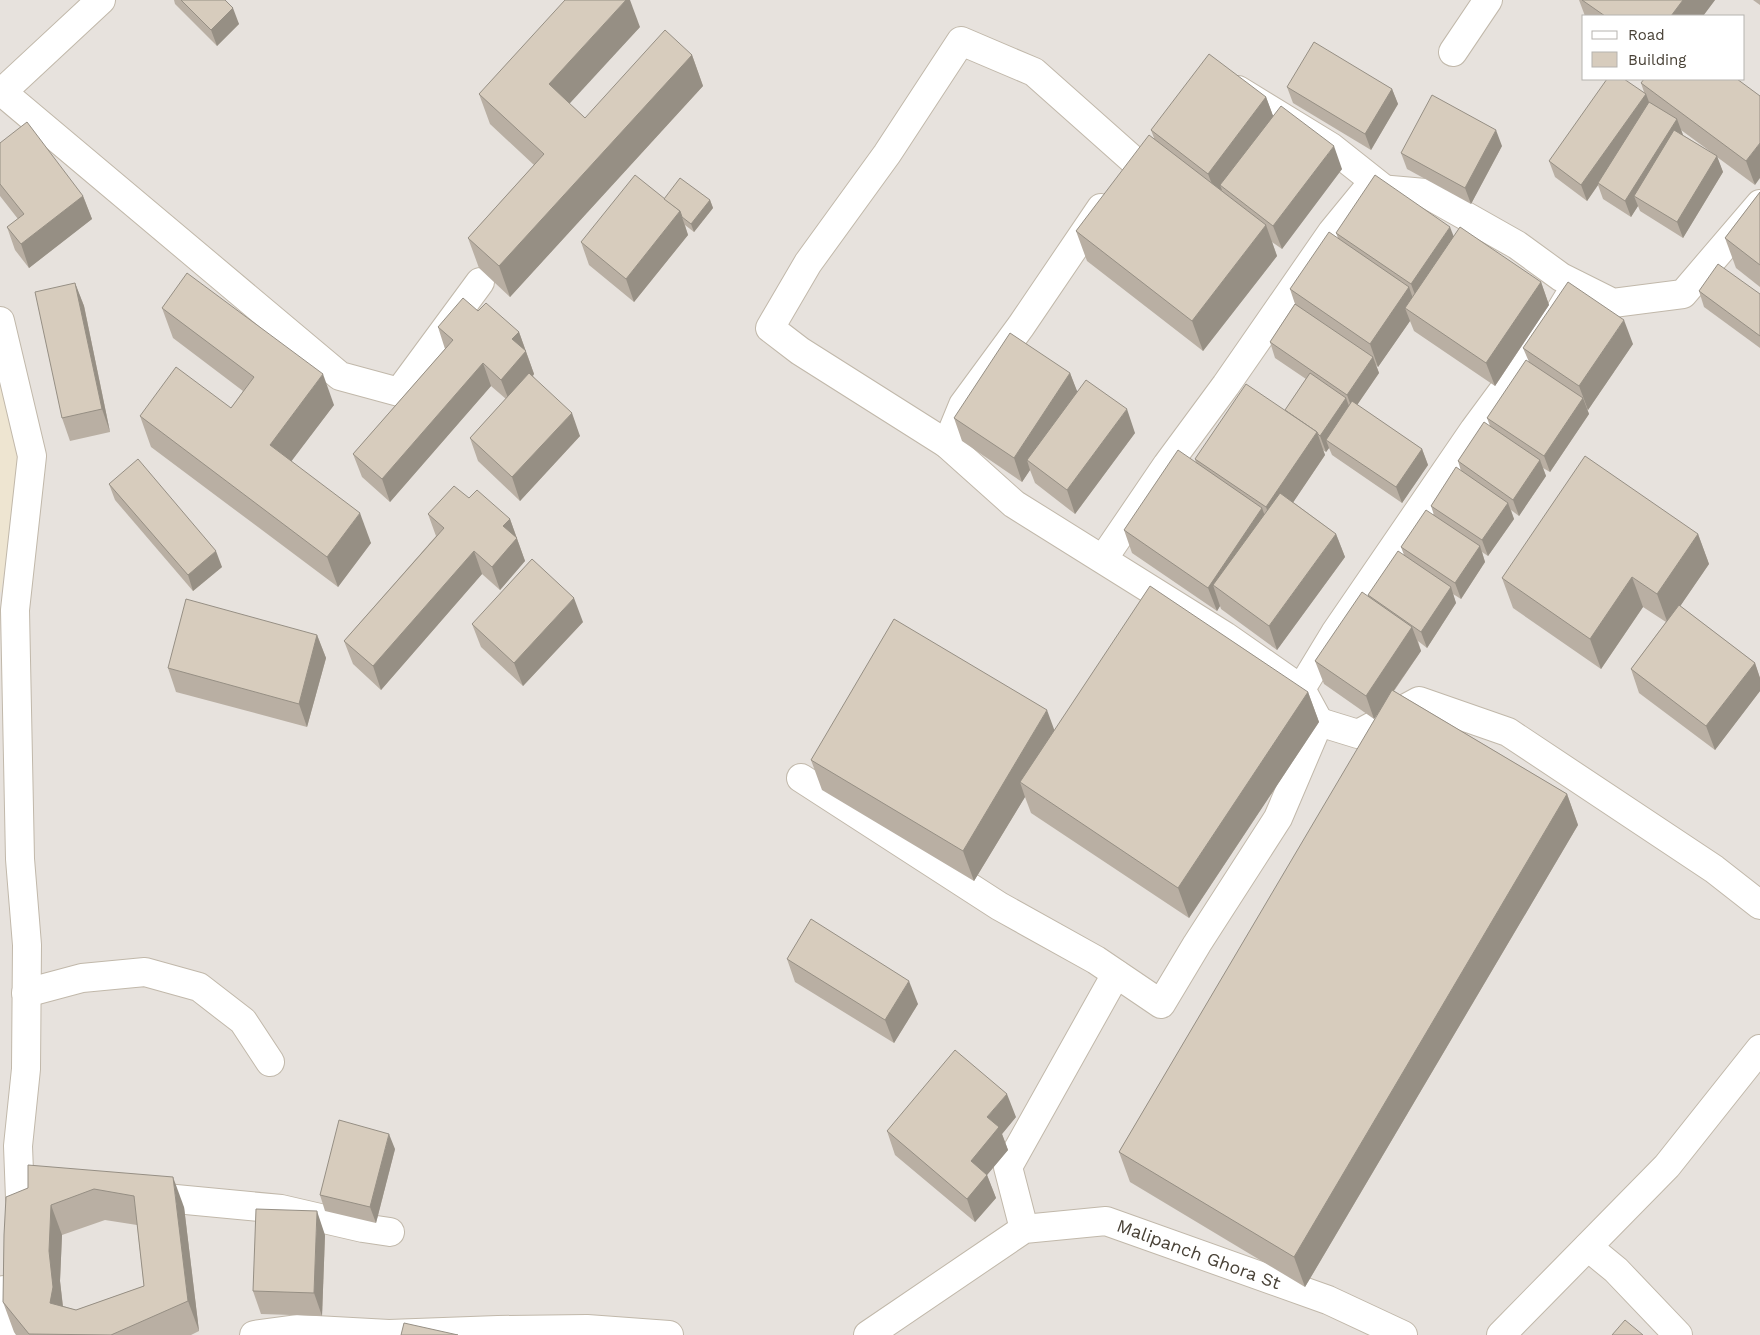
<svg xmlns="http://www.w3.org/2000/svg" width="1760" height="1335" font-family="'Work Sans',sans-serif">
<rect width="100%" height="100%" fill="#f5f0e8"/>
<!-- industrial -->
<path fill="#e7e2dd" fill-rule="evenodd" d="M 0,0 L 1760,0 L 1760,1335 L 0,1335 ZM 1584,16 L 1744,16 L 1744,79 L 1584,79 Z"/>
<!-- education -->
<polygon fill="#eee5d1" points="0,321 21,459 1,592 0,592"/>
<g fill="none" stroke-linecap="round" stroke-linejoin="round">
<defs>
<g id="minor">
<polyline points="1453,52 1488,0"/>
<polyline points="1238,90 1331,147 1384,189"/>
<polyline points="0,92 2,92 340,376 399,392 480,282"/>
<polyline points="0,94 101,0"/>
<polyline points="1101,208 1021,326 963,405 947,444 1014,504 1225,636 1301,689 1335,633 1474,430 1553,323 1576,285"/>
<polyline points="0,321 32,456 15,610 20,859 27,945 26,1069 18,1146 20,1198"/>
<polyline points="947,444 800,351 770,328 808,263 887,154 961,41 1034,72 1133,160"/>
<polyline points="1103,559 1167,465 1226,385 1332,232 1368,188 1425,193 1517,245 1561,277 1613,303 1683,294 1760,204"/>
<polyline points="1319,722 1358,734 1419,701 1508,732 1714,869 1760,905"/>
<polyline points="801,778 999,906 1096,960 1161,1004 1197,944 1278,818 1319,722 1301,689"/>
<polyline points="26,993 82,978 145,972 199,987 243,1021 270,1062"/>
<polyline points="144,1196 281,1209 363,1228 390,1232"/>
<polyline points="1024,1229 1008,1167 1116,974"/>
<polyline points="1588,1247 1616,1270 1678,1335"/>
<polyline points="4,1290 14,1335"/>
<polyline points="254,1335 297,1329 389,1334 498,1330 587,1329 669,1335"/>
<polyline points="868,1335 1024,1229 1106,1221 1328,1300 1403,1335"/>
<polyline points="1501,1335 1667,1166 1760,1049"/>
</g>
</defs>
<!-- minor casing -->
<use href="#minor" stroke="#c1b8aa" stroke-width="30"/>
<!-- minor -->
<use href="#minor" stroke="#fff" stroke-width="28"/>
</g>
<!-- wall -->
<g fill="#b9afa3" fill-rule="evenodd">
<polygon points="174,0 225,0 239,24 217,46 175,4"/>
<polygon points="1579,0 1715,0 1703,16 1585,16"/>
<polygon points="1753,0 1760,0 1760,5"/>
<polygon points="640,27 569,103 585,118 692,55 703,86 510,297 479,268 468,238 534,165 490,124 479,94"/>
<path d="M 1737,79 L 1755,185 L 1717,157 L 1723,172 L 1683,238 L 1640,211 L 1638,206 L 1631,217 L 1603,199 L 1598,185 L 1587,201 L 1555,177 L 1549,161 L 1644,92 L 1641,83 ZM 1681,130 L 1715,155 L 1683,135 Z"/>
<polygon points="1287,87 1392,89 1398,104 1371,150 1293,103"/>
<polygon points="1266,97 1273,116 1342,169 1282,249 1272,242 1277,256 1203,351 1087,261 1076,231 1154,138 1151,130"/>
<polygon points="0,143 83,196 92,219 29,268 15,250 7,227 18,219 0,196"/>
<polygon points="1502,146 1471,204 1407,169 1401,153"/>
<polygon points="1760,192 1760,287 1736,268 1725,238"/>
<polygon points="664,199 710,200 713,208 694,232 685,225 688,235 634,302 589,265 581,242"/>
<polygon points="1336,233 1454,236 1541,282 1549,305 1495,386 1414,331 1410,321 1378,367 1376,365 1379,373 1357,405 1422,449 1428,465 1402,503 1332,455 1329,448 1326,452 1323,450 1325,455 1293,502 1336,534 1345,557 1277,650 1221,609 1220,606 1217,611 1132,553 1124,530 1196,463 1195,459 1285,410 1306,379 1275,358 1270,342 1295,304 1290,289 1338,238"/>
<polygon points="75,283 84,306 110,432 70,441 62,418"/>
<polygon points="1699,291 1760,294 1760,348 1704,307"/>
<polygon points="162,308 334,405 291,461 371,543 338,587 151,447 140,416 231,408 243,391 173,338"/>
<polygon points="478,311 519,332 534,374 533,376 580,436 520,501 478,461 470,438 506,399 491,386 390,502 362,477 353,454 445,349 438,327"/>
<polygon points="1633,344 1588,410 1587,409 1589,414 1550,472 1543,468 1546,476 1519,516 1511,510 1514,519 1488,556 1482,552 1485,562 1461,599 1453,594 1456,603 1427,648 1418,641 1421,651 1394,691 1567,794 1578,825 1305,1287 1130,1182 1119,1152 1381,710 1374,719 1324,684 1315,661 1369,597 1368,595 1404,555 1401,547 1434,515 1431,506 1461,471 1458,461 1490,426 1487,418 1529,362 1523,348"/>
<polygon points="1070,373 1077,392 1135,433 1075,514 1035,483 1030,470 1022,482 962,441 954,418"/>
<polygon points="109,484 222,567 193,591 115,500"/>
<polygon points="469,498 510,519 525,561 500,590 482,574 381,690 353,664 344,641 436,536 428,514"/>
<polygon points="1698,534 1709,564 1680,606 1755,663 1760,678 1760,691 1715,750 1639,693 1631,669 1666,622 1643,607 1601,669 1513,608 1502,578"/>
<polygon points="583,622 523,686 481,647 472,624"/>
<polygon points="317,635 326,658 307,727 176,692 168,668"/>
<polygon points="1308,692 1319,722 1189,918 1031,813 1025,797 974,881 822,790 811,760 1054,730"/>
<polygon points="787,959 918,1004 894,1043 795,982"/>
<polygon points="1016,1117 1002,1134 1008,1150 987,1175 996,1198 975,1222 895,1155 887,1131"/>
<polygon points="395,1149 376,1223 325,1211 320,1195"/>
<path d="M 28,1165 L 184,1207 L 199,1331 L 191,1335 L 16,1335 L 14,1332 L 3,1302 L 28,1188 ZM 105,1220 L 137,1225 L 144,1286 L 76,1310 L 63,1306 L 60,1281 L 62,1235 Z"/>
<polygon points="325,1235 322,1316 261,1314 253,1291"/>
</g>
<!-- shaded-wall -->
<g fill="#968f84">
<polygon points="626,0 630,0 640,27 560,114 549,84"/>
<polygon points="1683,0 1715,0 1703,16 1671,16"/>
<polygon points="233,8 239,24 217,46 211,30"/>
<polygon points="692,55 703,86 510,297 499,266"/>
<polygon points="1392,89 1398,104 1371,150 1365,134"/>
<polygon points="1646,94 1652,110 1598,183 1598,185 1587,201 1581,185"/>
<polygon points="1266,97 1275,121 1220,185 1222,190 1217,197 1208,174"/>
<polygon points="1677,119 1683,135 1634,196 1638,206 1631,217 1625,201"/>
<polygon points="1496,130 1502,146 1471,204 1465,188"/>
<polygon points="1760,143 1760,178 1755,185 1746,161"/>
<polygon points="1334,146 1342,169 1282,249 1273,226"/>
<polygon points="1717,156 1723,172 1683,238 1677,222"/>
<polygon points="83,196 92,219 29,268 21,244"/>
<polygon points="710,200 713,208 694,232 691,224"/>
<polygon points="680,211 688,235 634,302 626,279"/>
<polygon points="1266,225 1277,256 1203,351 1192,321"/>
<polygon points="1450,227 1459,250 1420,308 1411,284"/>
<polygon points="1541,282 1549,305 1495,386 1486,363"/>
<polygon points="75,283 84,306 110,432 102,409"/>
<polygon points="1409,287 1417,310 1405,308 1410,321 1378,367 1370,344"/>
<polygon points="1624,320 1633,344 1588,410 1579,386"/>
<polygon points="519,332 534,374 510,403 501,380 512,339"/>
<polygon points="1373,357 1379,373 1353,411 1347,395"/>
<polygon points="483,363 491,386 390,502 382,479"/>
<polygon points="1070,373 1079,396 1027,460 1030,470 1022,482 1014,458"/>
<polygon points="323,374 334,405 281,475 270,445"/>
<polygon points="1346,398 1352,414 1326,440 1329,448 1326,452 1320,436"/>
<polygon points="1583,398 1589,414 1550,472 1544,456"/>
<polygon points="1127,409 1135,433 1075,514 1067,490"/>
<polygon points="572,413 580,436 520,501 512,477"/>
<polygon points="1317,432 1325,455 1274,531 1266,507"/>
<polygon points="1422,449 1428,465 1402,503 1396,487"/>
<polygon points="1540,460 1546,476 1519,516 1513,500"/>
<polygon points="1508,503 1514,519 1488,556 1482,540"/>
<polygon points="1262,508 1271,532 1213,585 1220,606 1217,611 1208,588"/>
<polygon points="360,513 371,543 338,587 327,557"/>
<polygon points="510,519 525,561 500,590 492,567 503,526"/>
<polygon points="1336,534 1345,557 1277,650 1269,626"/>
<polygon points="1698,534 1709,564 1668,624 1657,594"/>
<polygon points="1480,546 1485,562 1461,599 1455,583"/>
<polygon points="216,551 222,567 193,591 188,575"/>
<polygon points="474,551 482,574 381,690 373,666"/>
<polygon points="1632,577 1643,607 1601,669 1590,639"/>
<polygon points="1451,587 1456,603 1427,648 1421,632"/>
<polygon points="574,598 583,622 523,686 514,663"/>
<polygon points="1412,627 1421,651 1374,719 1366,696"/>
<polygon points="317,635 326,658 307,727 299,704"/>
<polygon points="1755,663 1760,678 1760,691 1715,750 1706,726"/>
<polygon points="1308,692 1319,722 1189,918 1178,888"/>
<polygon points="1047,710 1058,740 1020,782 1025,797 974,881 963,851"/>
<polygon points="1567,794 1578,825 1305,1287 1294,1257"/>
<polygon points="909,981 918,1004 894,1043 885,1020"/>
<polygon points="1007,1094 1016,1117 1002,1134 1008,1150 987,1175 996,1198 975,1222 967,1199 971,1161 987,1117"/>
<polygon points="389,1134 395,1149 376,1223 370,1207"/>
<polygon points="173,1177 184,1207 199,1331 188,1301"/>
<polygon points="51,1205 62,1235 60,1281 64,1317 50,1303 49,1251"/>
<polygon points="317,1211 325,1235 322,1316 314,1293"/>
</g>
<!-- building -->
<g fill="#d7ccbd" stroke="#968f84" fill-rule="evenodd">
<polygon points="181,0 225,0 233,8 211,30"/>
<polygon points="565,0 626,0 549,84 585,118 665,30 692,55 499,266 468,238 544,154 479,94"/>
<polygon points="1582,0 1683,0 1671,16 1605,16"/>
<polygon points="1314,42 1392,89 1365,134 1287,87"/>
<polygon points="1209,54 1266,97 1208,174 1151,130"/>
<polygon points="1607,79 1624,79 1646,94 1581,185 1549,161"/>
<polygon points="1644,79 1737,79 1760,96 1760,143 1746,161 1641,83"/>
<polygon points="1432,95 1496,130 1465,188 1401,153"/>
<polygon points="1649,102 1677,119 1625,201 1598,183"/>
<polygon points="1281,106 1334,146 1273,226 1220,185"/>
<polygon points="27,122 83,196 21,244 7,227 24,214 0,184 0,143"/>
<polygon points="1674,130 1717,156 1677,222 1634,196"/>
<polygon points="1149,135 1266,225 1192,321 1076,231"/>
<polygon points="635,175 680,211 626,279 581,242"/>
<polygon points="1375,175 1450,227 1411,284 1336,233"/>
<polygon points="680,178 710,200 691,224 682,217 680,211 664,199"/>
<polygon points="1760,192 1760,265 1725,238"/>
<polygon points="1460,227 1541,282 1486,363 1405,308"/>
<polygon points="1329,232 1409,287 1370,344 1290,289"/>
<polygon points="1718,264 1760,294 1760,336 1699,291"/>
<polygon points="187,273 323,374 270,445 360,513 327,557 140,416 176,367 231,408 254,377 162,308"/>
<polygon points="1568,282 1624,320 1579,386 1523,348"/>
<polygon points="75,283 102,409 62,418 35,292"/>
<polygon points="463,298 478,311 486,303 519,332 512,339 526,351 501,380 483,363 382,479 353,454 453,340 438,327"/>
<polygon points="1295,304 1373,357 1347,395 1270,342"/>
<polygon points="1010,333 1070,373 1014,458 954,418"/>
<polygon points="1526,360 1583,398 1544,456 1487,418"/>
<polygon points="529,373 572,413 512,477 470,438"/>
<polygon points="1310,373 1346,398 1320,436 1318,434 1317,432 1285,410"/>
<polygon points="1086,380 1127,409 1067,490 1027,460"/>
<polygon points="1246,384 1317,432 1266,507 1195,459"/>
<polygon points="1352,401 1422,449 1396,487 1326,440"/>
<polygon points="1484,422 1540,460 1513,500 1458,461"/>
<polygon points="1178,450 1262,508 1208,588 1124,530"/>
<polygon points="1585,456 1698,534 1657,594 1632,577 1590,639 1502,578"/>
<polygon points="138,459 216,551 188,575 109,484"/>
<polygon points="1456,467 1508,503 1482,540 1431,506"/>
<polygon points="454,486 469,498 477,490 510,519 503,526 517,538 492,567 474,551 373,666 344,641 444,528 428,514"/>
<polygon points="1280,493 1336,534 1269,626 1213,585"/>
<polygon points="1426,510 1480,546 1455,583 1401,547"/>
<polygon points="1398,551 1451,587 1421,632 1368,595"/>
<polygon points="532,559 574,598 514,663 472,624"/>
<polygon points="1150,586 1308,692 1178,888 1020,782"/>
<polygon points="1362,592 1412,627 1366,696 1315,661"/>
<polygon points="186,599 317,635 299,704 168,668"/>
<polygon points="1679,605 1755,663 1706,726 1631,669"/>
<polygon points="894,619 1047,710 963,851 811,760"/>
<polygon points="1392,690 1567,794 1294,1257 1119,1152"/>
<polygon points="811,919 909,981 885,1020 787,959"/>
<polygon points="955,1050 1007,1094 987,1117 999,1127 971,1161 987,1175 967,1199 887,1131"/>
<polygon points="339,1120 389,1134 370,1207 320,1195"/>
<path d="M 28,1165 L 173,1177 L 188,1301 L 111,1335 L 29,1334 L 3,1302 L 4,1235 L 6,1197 L 28,1188 ZM 94,1189 L 134,1196 L 144,1286 L 76,1310 L 50,1303 L 53,1287 L 49,1251 L 51,1205 Z"/>
<polygon points="256,1209 317,1211 314,1293 253,1291"/>
<polygon points="1625,1320 1643,1335 1612,1335"/>
<polygon points="404,1323 458,1335 401,1335"/>
</g>
<g text-anchor="middle" dominant-baseline="central" stroke-width="4" stroke-linejoin="round" paint-order="stroke">
<!-- street labels -->
<g font-size="18" fill="#484136" stroke="#fff">
<text transform="translate(1199 1254) rotate(20)">Malipanch Ghora St</text>
</g>
</g>
<!-- legend -->
<rect x="1582" y="15" width="162" height="65" fill="#ffffff" stroke="#b6b3af"/>
<rect x="1592" y="31" width="25" height="8" fill="#ffffff" stroke="#b6b3af"/>
<text x="1628" y="40" font-size="15" fill="#484136">Road</text>
<rect x="1592" y="52" width="25" height="15" fill="#d7ccbd" stroke="#b6b3af"/>
<text x="1628" y="65" font-size="15" fill="#484136">Building</text>
</svg>
